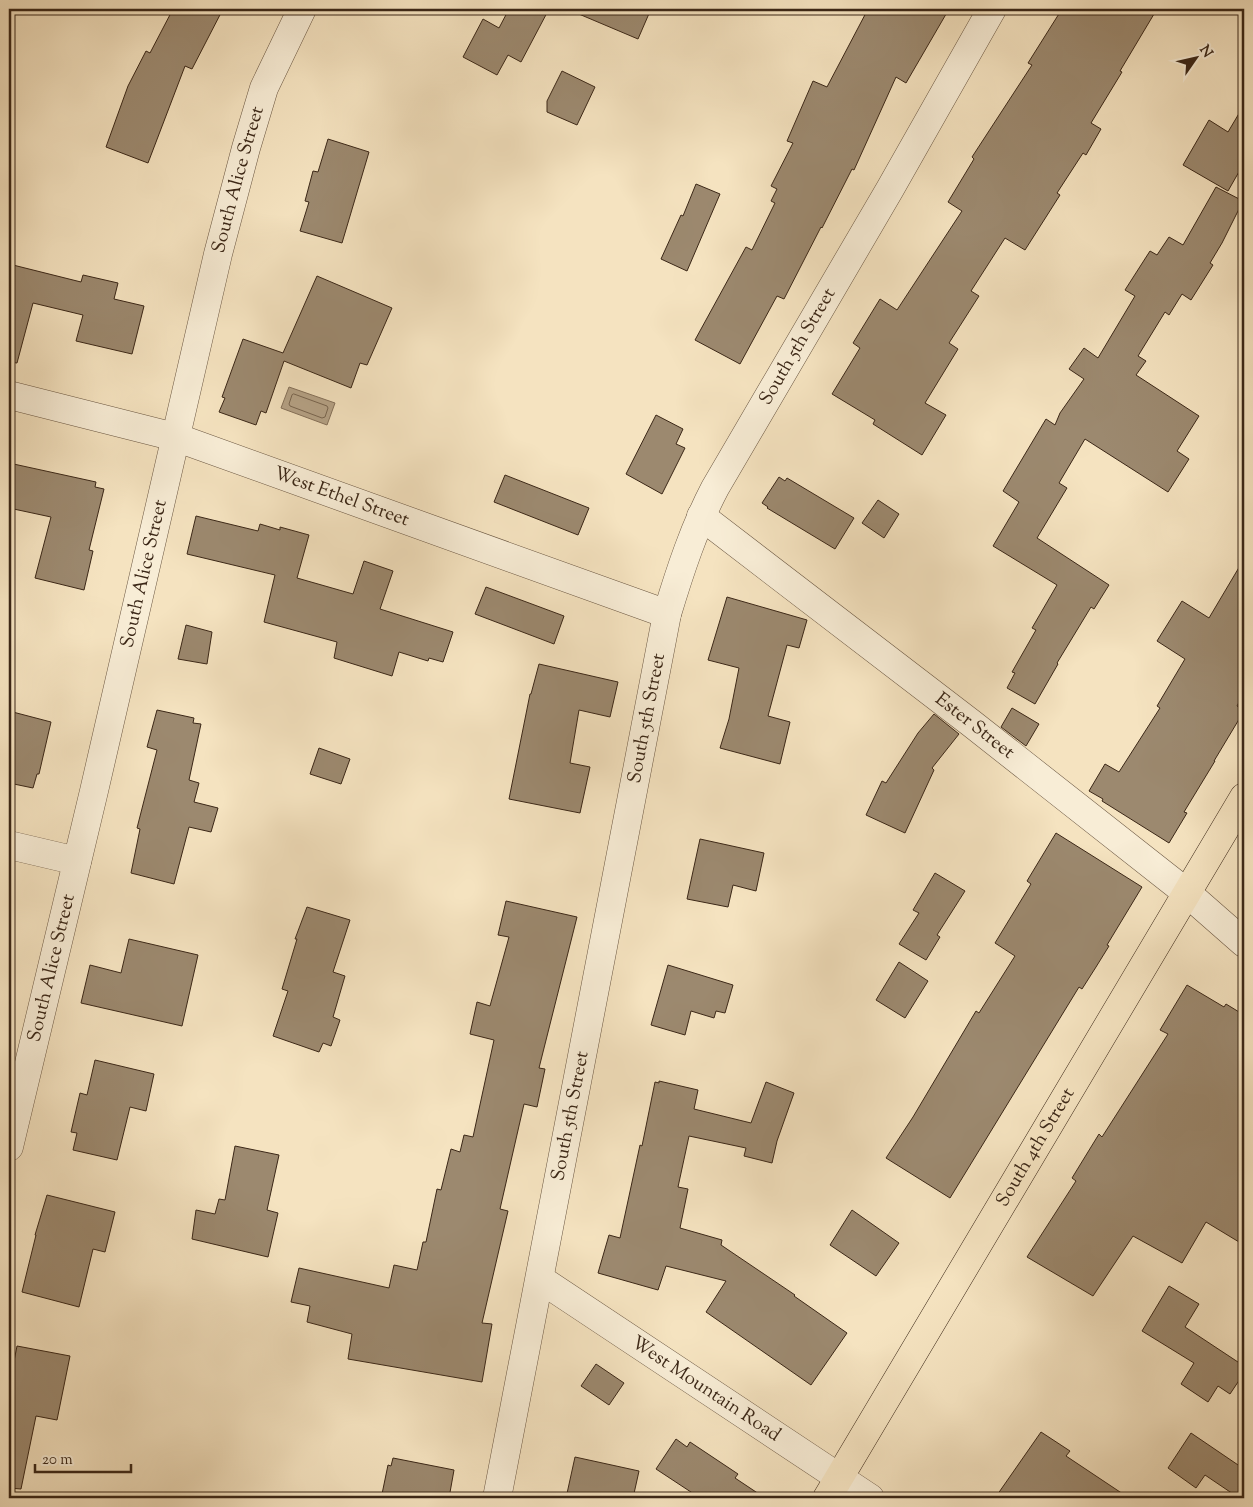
<svg xmlns="http://www.w3.org/2000/svg" width="1253" height="1507" font-family="'Sorts Mill Goudy',serif">
<rect width="100%" height="100%" fill="#f5e3c0"/>
<filter id="stains"><feTurbulence type="fractalNoise" baseFrequency=".004" numOctaves="4"/><feColorMatrix values="0 0 0 0 .2 0 0 0 0 .09 0 0 0 0 .02 0 0 0 .5 -.17"/></filter>
<radialGradient id="worn" r=".72"><stop offset=".6" stop-color="#630" stop-opacity="0"/><stop offset="1" stop-color="#630" stop-opacity=".3"/></radialGradient>
<!-- water -->
<polygon fill="#b6a387" stroke="#85715a" points="289,387 335,403 327,425 281,408"/>
<g fill="none" stroke-linecap="round" stroke-linejoin="round">
<!-- shore -->
<polygon stroke="#78654f" stroke-width="1" points="294,394 327,406 328,408 325,417 322,418 290,406 289,404 292,395"/>
</g>
<!-- building -->
<g fill="#9c896f" stroke="#3b2717">
<polygon points="173,9 223,9 192,69 185,66 148,163 106,147 128,86 146,51 150,53"/>
<polygon points="509,9 549,9 521,62 508,55 497,75 463,57 483,19 499,28"/>
<polygon points="567,9 651,9 638,39"/>
<polygon points="868,9 949,9 906,83 896,77 854,170 852,169 822,228 821,227 784,299 777,296 740,364 695,340 746,247 752,250 775,203 771,201 777,189 771,186 793,143 787,141 813,81 827,87"/>
<polygon points="1062,9 1157,9 1120,71 1122,72 1091,123 1101,129 1086,155 1083,153 1057,193 1060,195 1025,250 1005,238 971,291 979,296 949,343 958,349 925,403 946,415 922,455 873,424 875,420 832,394 860,348 853,343 880,299 897,310 962,211 948,202 974,159 972,157 1032,65 1028,63"/>
<polygon points="562,71 595,87 577,125 547,112 547,101"/>
<polygon points="1244,105 1244,163 1228,191 1183,165 1209,120 1228,132"/>
<polygon points="328,139 369,152 342,243 300,231 309,202 305,201 313,171 318,172"/>
<polygon points="696,184 720,194 687,271 661,259 681,215 683,216"/>
<polygon points="1216,187 1243,201 1222,243 1210,263 1213,265 1191,300 1182,294 1169,315 1165,312 1138,356 1146,361 1136,375 1199,416 1177,451 1189,459 1168,492 1085,439 1059,483 1067,488 1037,538 1109,585 1094,609 1091,607 1057,663 1058,664 1035,704 1007,688 1015,673 1012,672 1036,630 1032,628 1057,585 993,546 1019,502 1003,491 1046,419 1055,425 1060,413 1084,379 1069,369 1084,348 1098,358 1135,296 1125,290 1150,251 1157,255 1169,237 1183,245"/>
<polygon points="9,264 81,282 83,275 118,283 114,299 144,306 132,354 76,341 83,315 33,303 17,363 9,362"/>
<polygon points="317,276 392,308 367,365 360,363 351,388 284,361 266,413 261,411 256,425 219,412 225,398 222,397 243,339 283,353"/>
<polygon points="656,415 683,429 676,444 685,448 662,494 626,474"/>
<polygon points="9,463 96,482 95,487 104,489 89,550 93,551 84,590 35,578 51,517 9,508"/>
<polygon points="505,475 589,508 578,535 494,502"/>
<polygon points="779,477 785,481 787,478 854,518 835,549 767,508 768,507 762,503"/>
<polygon points="878,500 899,514 884,538 862,523"/>
<polygon points="196,516 258,531 260,524 280,530 280,527 309,535 297,578 353,594 364,561 393,571 380,609 453,632 443,662 429,658 428,661 399,652 392,676 334,658 337,642 264,622 275,575 187,554"/>
<polygon points="1244,559 1244,693 1237,706 1244,711 1214,761 1215,761 1184,812 1187,813 1169,843 1102,801 1103,799 1089,791 1105,764 1119,772 1160,708 1157,706 1185,659 1157,641 1182,601 1209,618"/>
<polygon points="486,587 564,616 554,644 475,614"/>
<polygon points="727,597 807,620 799,648 787,645 768,716 790,722 780,764 720,748 729,719 739,668 708,660"/>
<polygon points="186,625 212,632 207,664 178,659"/>
<polygon points="539,664 618,682 610,717 579,710 570,763 590,767 580,813 509,799 530,694 531,694"/>
<polygon points="1012,708 1039,724 1026,746 1001,727"/>
<polygon points="157,710 194,718 193,723 201,724 189,780 199,783 194,802 218,808 211,832 189,827 174,884 131,873 140,829 137,828 157,750 147,747"/>
<polygon points="9,711 51,722 39,774 37,774 33,788 9,783"/>
<polygon points="934,714 959,734 932,768 934,770 905,833 866,815 882,781 886,783 918,733"/>
<polygon points="319,748 350,759 341,784 310,774"/>
<polygon points="1056,833 1142,887 1107,945 1109,946 1096,967 1082,989 1079,987 950,1198 886,1158 913,1117 976,1011 979,1013 1015,956 995,943 1031,884 1027,881"/>
<polygon points="700,839 764,853 756,891 733,885 728,907 687,899"/>
<polygon points="935,873 965,891 937,935 940,937 926,960 899,944 919,913 913,910"/>
<polygon points="506,901 577,917 539,1068 545,1069 537,1107 524,1104 500,1209 508,1211 482,1323 492,1324 482,1382 348,1359 352,1334 307,1322 310,1306 291,1302 299,1268 389,1288 394,1265 417,1270 423,1242 426,1242 437,1189 441,1190 451,1149 460,1152 464,1135 473,1137 494,1040 470,1034 477,1002 490,1006 509,937 498,935"/>
<polygon points="307,907 350,920 333,972 345,976 333,1017 340,1020 331,1046 323,1043 319,1052 273,1036 288,991 282,989 297,939 295,939"/>
<polygon points="129,939 198,955 182,1026 81,1003 90,965 121,973"/>
<polygon points="899,962 928,981 905,1018 876,1000"/>
<polygon points="668,965 733,985 725,1013 716,1011 714,1018 691,1011 685,1035 651,1025"/>
<polygon points="1187,985 1224,1007 1226,1004 1244,1015 1244,1245 1206,1222 1182,1263 1133,1236 1093,1296 1027,1257 1076,1181 1072,1178 1099,1134 1102,1137 1168,1034 1160,1030"/>
<polygon points="95,1060 154,1074 146,1111 130,1107 117,1160 73,1150 77,1133 71,1132 80,1093 87,1095"/>
<polygon points="659,1081 698,1090 694,1109 751,1123 766,1082 794,1093 777,1141 772,1163 744,1156 746,1148 689,1136 678,1187 688,1189 680,1228 722,1240 721,1245 795,1295 794,1296 847,1333 811,1385 706,1312 726,1281 666,1266 658,1290 598,1273 609,1235 620,1238 640,1145 642,1146 655,1082 659,1083"/>
<polygon points="235,1146 279,1155 267,1210 278,1213 268,1257 192,1239 196,1210 215,1214 219,1199 225,1200"/>
<polygon points="47,1195 115,1212 105,1252 93,1249 79,1307 22,1292 36,1235 35,1235"/>
<polygon points="852,1210 899,1243 876,1276 830,1245"/>
<polygon points="1169,1286 1199,1304 1185,1327 1244,1366 1244,1373 1230,1394 1218,1386 1208,1402 1181,1384 1194,1363 1142,1331"/>
<polygon points="17,1346 70,1356 57,1420 36,1416 21,1489 9,1488 9,1387"/>
<polygon points="596,1364 624,1383 609,1405 581,1386"/>
<polygon points="1041,1432 1070,1451 1066,1456 1129,1498 995,1498"/>
<polygon points="1191,1433 1244,1469 1244,1498 1239,1498 1205,1475 1196,1488 1168,1468"/>
<polygon points="676,1439 687,1447 690,1442 738,1474 735,1478 765,1498 700,1498 656,1469"/>
<polygon points="575,1457 639,1471 633,1498 566,1498"/>
<polygon points="393,1458 454,1470 449,1498 403,1498 382,1494 388,1465 391,1466"/>
</g>
<g fill="none" stroke-linecap="round" stroke-linejoin="round">
<defs>
<g id="minor">
<path id="s1" d="M 9,395 L 175,437 L 667,614"/>
<path id="s2" d="M 701,516 L 971,723 L 1187,893 L 1244,943"/>
<polyline points="9,845 77,861"/>
<path id="s3" d="M 9,1147 L 94,791 L 218,254 L 246,148 L 264,88 L 302,9"/>
<path id="s4" d="M 540,1279 L 870,1498"/>
<path id="s5" d="M 497,1498 L 667,614 C 680,571 694,528 715,488 L 890,189 L 992,9"/>
</g>
<g id="major">
<path id="s6" d="M 827,1498 L 1244,797"/>
</g>
</defs>
<!-- minor casing -->
<use href="#minor" stroke="#6a5641" stroke-width="29"/>
<!-- major casing -->
<use href="#major" stroke="#3b2717" stroke-width="29"/>
<!-- minor -->
<use href="#minor" stroke="#f8edd6" stroke-width="28"/>
<!-- major -->
<use href="#major" stroke="#f5e3c0" stroke-width="28"/>
</g>
<g text-anchor="middle" dominant-baseline="central" stroke-width="5" stroke-linejoin="round" paint-order="stroke">
<!-- street labels -->
<g font-size="19" fill="#3b2717" stroke="#f8edd6">
<text stroke="none"><textPath href="#s3" startOffset="994">South Alice Street</textPath></text>
<text stroke="none"><textPath href="#s5" startOffset="1199">South 5th Street</textPath></text>
<text stroke="none"><textPath href="#s1" startOffset="348">West Ethel Street</textPath></text>
<text stroke="none"><textPath href="#s3" startOffset="589">South Alice Street</textPath></text>
<text stroke="none"><textPath href="#s5" startOffset="794">South 5th Street</textPath></text>
<text stroke="none"><textPath href="#s2" startOffset="345">Ester Street</textPath></text>
<text stroke="none"><textPath href="#s3" startOffset="184">South Alice Street</textPath></text>
<text stroke="none"><textPath href="#s5" startOffset="389">South 5th Street</textPath></text>
<text stroke="none"><textPath href="#s6" startOffset="408">South 4th Street</textPath></text>
<text stroke="none"><textPath href="#s4" startOffset="199">West Mountain Road</textPath></text>
</g>
</g>
<!-- margin -->
<rect width="1253" height="1507" fill="none" stroke="#f5e3c0" stroke-width="30"/>
<rect x="10" y="10" width="1233" height="1487" fill="none" stroke="#3b2717" stroke-width="2.5"/>
<rect x="15" y="15" width="1223" height="1477" fill="none" stroke="#3b2717"/>
<!-- north arrow -->
<g transform="translate(1196 58) rotate(56)" stroke="#f8edd6" stroke-width="4" paint-order="stroke">
<path d="M0-4L9 19L0 12L-9 19Z" fill="#3b2717"/>
<text y="-8" font-size="14" font-weight="bold" text-anchor="middle" fill="#3b2717">N</text>
</g>
<!-- scale -->
<path d="M35 1464v8h96v-8" fill="none" stroke="#3b2717" stroke-width="2.5"/>
<text x="42" y="1464" font-size="15" fill="#3b2717" stroke="#f8edd6" stroke-width="4" paint-order="stroke">20 m</text>
<rect width="100%" height="100%" filter="url(#stains)"/>
<rect width="100%" height="100%" fill="url(#worn)"/>
</svg>
